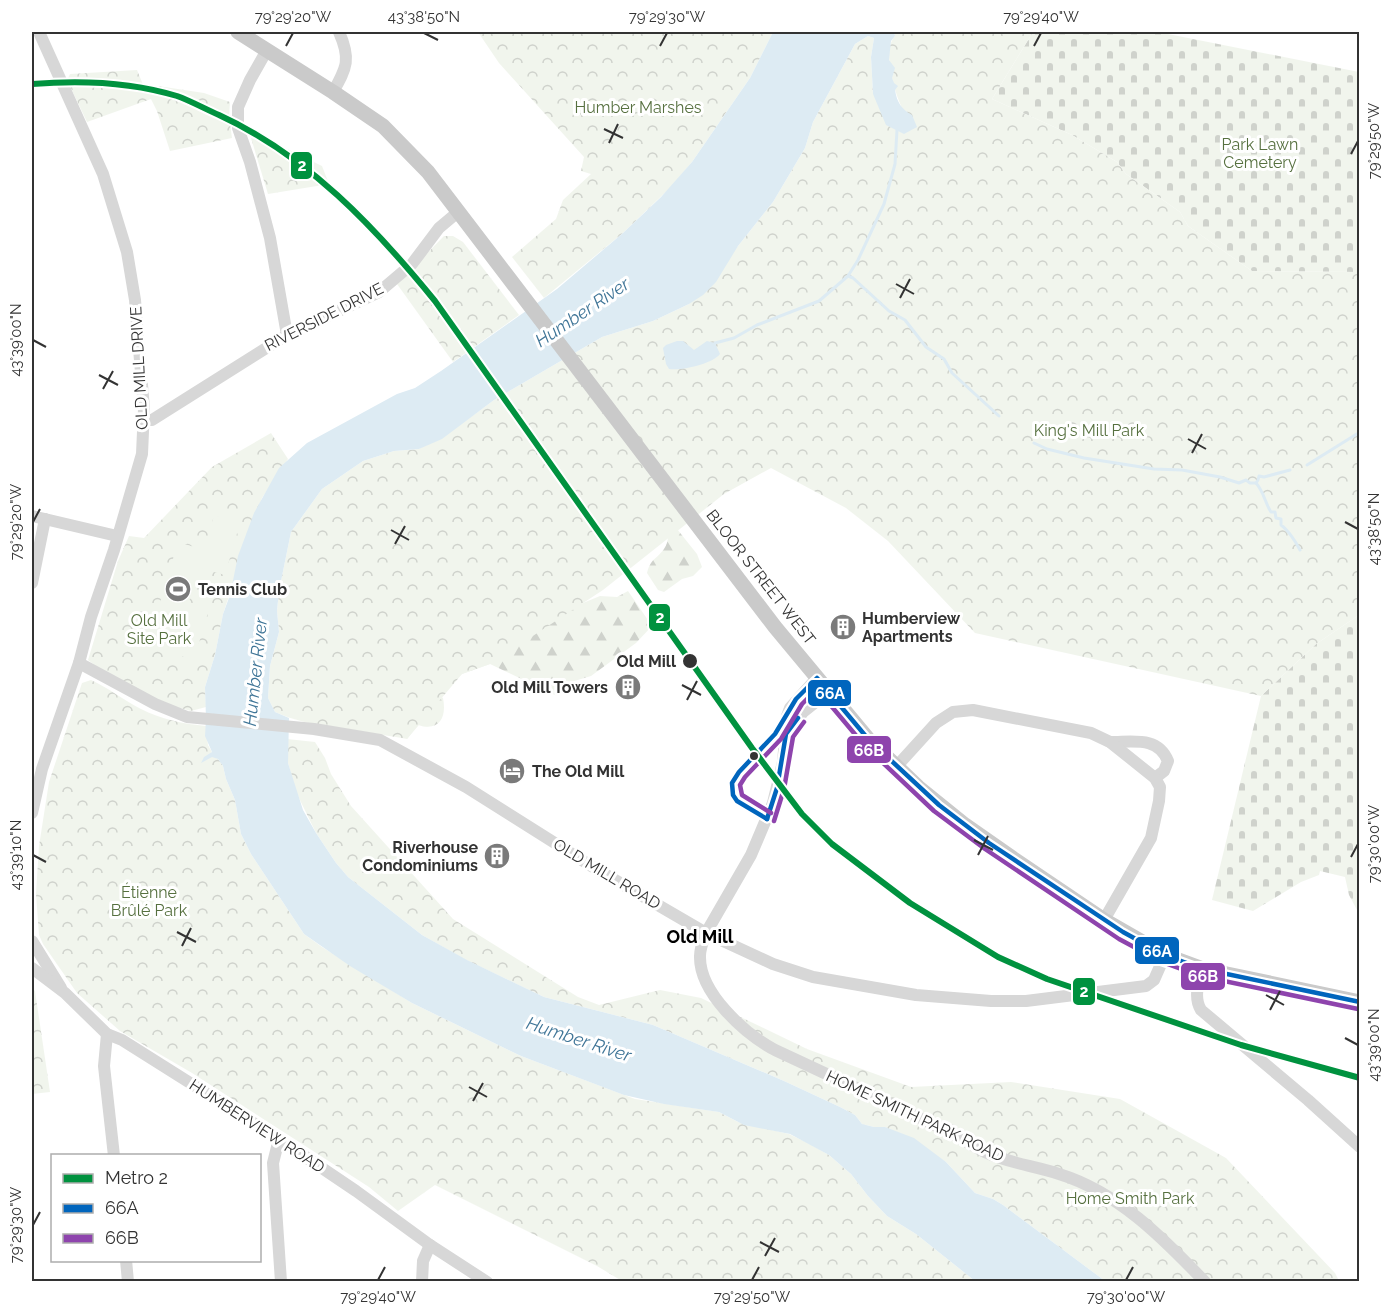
<svg xmlns="http://www.w3.org/2000/svg" width="1391" height="1313" font-family="Raleway,sans-serif">
<defs>
<pattern id="forest-firs" width="22" height="20" patternUnits="userSpaceOnUse" patternTransform="scale(1.5)"><rect width="22" height="20" fill="#f1f5ed"/><path d="M5 1l3.5 6h-7zM16 11l3.5 6h-7z" fill="#cfd2cc"/></pattern>
<pattern id="cemetery-stones" width="16" height="16" patternUnits="userSpaceOnUse" patternTransform="scale(1.5)"><rect width="16" height="16" fill="#f1f5ed"/><path d="M2 7V4a2 2 0 0 1 4 0v3zM10 15v-3a2 2 0 0 1 4 0v3z" fill="#cfd2cc"/></pattern>
<pattern id="park-crowns" width="20" height="18" patternUnits="userSpaceOnUse" patternTransform="scale(1.5)"><rect width="20" height="18" fill="#f1f5ed"/><path d="M2 6a3 3 0 1 1 6 0M12 15a3 3 0 1 1 6 0" fill="none" stroke="#cfd2cc"/></pattern>
</defs>
<rect width="100%" height="100%" fill="#fff"/>
<!-- forest -->
<g fill="url(#forest-firs)">
<path d="M 669,519 L 697,554 L 702,567 L 693,576 L 682,579 L 664,592 L 658,590 L 647,573 C 651,558 656,560 664,549 C 670,541 668,528 669,519 Z"/>
<path d="M 628,591 L 652,626 L 636,643 L 591,676 L 561,685 L 560,695 L 557,696 L 490,664 L 462,674 L 436,693 L 443,698 C 447,718 439,732 418,725 L 407,739 L 383,616 L 527,626 L 600,596 L 617,597 Z"/>
</g>
<!-- cemetery -->
<g fill="url(#cemetery-stones)">
<polygon points="1033,32 1158,32 1359,72 1359,272 1252,271 1188,226 1180,212 1126,174 1117,162 1072,135 992,99"/>
<polygon points="1359,615 1359,911 1357,910 1349,895 1345,877 1320,871 1319,875 1301,882 1253,911 1212,900 1261,696 1316,644"/>
</g>
<!-- park -->
<g fill="url(#park-crowns)">
<polygon points="478,32 773,32 750,78 692,162 672,186 623,233 544,298 512,257 556,219 563,200 591,174 581,171 584,157 499,63"/>
<path d="M 894,32 L 1033,32 L 992,99 L 1072,135 L 1117,162 L 1126,174 L 1180,212 L 1188,226 L 1252,271 L 1359,272 L 1359,615 L 1316,644 L 1261,696 L 975,633 L 888,541 L 846,508 L 771,468 L 724,494 L 603,590 L 490,664 L 462,674 L 407,739 C 366,731 312,729 275,712 L 268,698 L 270,666 L 279,632 L 277,611 L 279,591 L 291,532 L 322,489 L 363,461 L 394,451 L 419,449 L 475,414 L 494,400 L 602,337 L 653,321 L 689,304 L 738,246 L 773,202 L 805,148 L 813,122 L 855,44 L 868,36 L 874,38 L 871,57 L 873,94 L 903,110 C 895,94 881,51 895,36 Z"/>
<polygon points="137,70 144,87 157,89 158,86 204,93 230,102 229,116 232,138 170,151 157,111 151,99 87,122 67,80 70,74"/>
<polygon points="251,138 279,145 322,166 329,184 268,194"/>
<polygon points="444,236 453,236 463,242 519,315 453,362 397,284"/>
<polygon points="271,433 288,459 262,498 223,614 215,655 205,687 206,707 191,711 169,705 114,680 88,660 118,561 129,536 144,538 212,467"/>
<path d="M 91,680 C 109,688 123,700 141,709 C 160,719 184,724 206,726 L 208,745 L 212,752 L 210,754 L 218,759 L 223,766 L 226,779 L 235,800 L 241,834 L 251,854 L 304,934 L 322,947 L 412,1003 L 521,1056 L 635,1099 L 719,1112 L 738,1122 L 789,1134 L 810,1144 L 829,1155 L 851,1174 L 868,1196 L 887,1216 L 916,1234 L 975,1281 L 622,1281 L 597,1266 L 435,1185 L 398,1211 L 369,1187 L 192,1073 L 120,1031 L 77,993 L 43,944 L 39,935 L 36,894 L 39,846 L 49,782 L 82,683 Z"/>
<polygon points="287,739 315,742 325,758 331,774 351,806 453,919 578,997 599,1005 660,990 701,998 807,1049 911,1087 1011,1082 1120,1099 1226,1158 1335,1273 1339,1281 1105,1281 1003,1205 993,1199 975,1193 946,1162 885,1127 874,1127 862,1124 855,1115 840,1107 784,1081 653,1025 544,997 466,960 422,935 348,877 336,863 316,833 297,794 288,763"/>
<polygon points="32,988 35,991 50,1092 32,1094"/>
</g>
<!-- garden -->
<polygon fill="#f1f5ed" points="214,515 240,523 225,575 199,568 189,602 209,609 194,660 147,646 178,542 204,550"/>
<!-- water -->
<g fill="#ddebf3">
<path d="M 773,32 L 894,32 L 895,36 L 891,41 L 889,60 L 895,68 L 892,78 L 894,83 L 898,86 L 895,90 C 897,102 901,109 912,115 L 917,127 L 904,134 L 886,125 L 873,94 L 871,57 L 874,38 L 868,36 L 855,44 L 813,122 L 805,148 L 773,202 L 738,246 L 716,282 L 703,295 L 689,304 L 653,321 L 602,337 L 494,400 L 442,439 L 419,449 L 394,451 L 363,461 L 322,489 L 291,532 L 279,591 L 277,611 L 279,632 L 270,666 L 268,698 L 275,712 L 289,718 L 288,763 L 303,810 L 316,833 L 336,863 L 348,877 L 422,935 L 467,960 L 544,997 L 653,1025 L 784,1081 L 840,1107 L 855,1115 L 862,1124 L 874,1127 L 885,1127 L 914,1138 L 946,1162 L 975,1193 L 993,1199 L 1003,1205 L 1105,1281 L 975,1281 L 916,1234 L 887,1216 L 868,1196 L 851,1174 L 829,1155 L 790,1134 L 744,1125 L 719,1112 L 664,1104 L 624,1095 L 521,1056 L 412,1003 L 350,966 L 304,934 L 251,854 L 241,834 L 235,800 L 226,779 L 223,766 L 218,759 L 212,757 L 201,763 L 204,757 L 212,752 L 205,736 L 206,719 L 205,687 L 215,655 L 223,614 L 230,595 L 238,556 L 254,513 L 279,468 L 307,443 L 397,394 L 415,388 L 441,371 L 557,289 L 623,233 L 661,197 L 692,162 L 750,78 Z"/>
<path d="M 677,341 L 683,341 L 694,350 L 707,341 L 715,343 L 720,354 C 712,364 681,371 669,369 L 666,364 L 663,348 L 666,345 Z"/>
</g>
<g fill="none" stroke-linecap="round" stroke-linejoin="round">
<!-- stream -->
<g stroke="#ddebf3" stroke-width="3">
<polyline points="848,276 853,278 889,311 905,320 926,347 944,359 952,373 999,416"/>
<polyline points="715,343 734,338 757,325 819,301 848,276 858,260 884,204 895,164 897,130"/>
<path d="M 1034,443 L 1047,449 L 1084,458 L 1154,469 L 1182,470 L 1220,477 L 1239,483 L 1246,480 L 1250,483 L 1256,483 C 1264,492 1265,503 1271,512 L 1275,512 L 1276,518 L 1281,519 L 1281,525 C 1288,530 1296,542 1300,550"/>
<polyline points="1307,465 1360,432"/>
<polyline points="1256,483 1258,480 1259,476 1264,477 1290,470"/>
</g>
<!-- minor -->
<g stroke="#d7d7d7" stroke-width="12">
<polyline points="267,50 250,80 238,107 238,128 250,162 270,238 287,335"/>
<path d="M 333,92 C 347,67 351,59 339,32"/>
<polyline points="143,420 152,420 287,335 379,292 412,264 439,228 458,212"/>
<polyline points="32,516 117,536"/>
<polyline points="32,583 45,519"/>
<polyline points="79,663 155,704 187,717 314,729 380,740 466,787 596,869 706,933 773,964 813,977 916,995 991,1001 1026,1001 1146,986 1154,980 1165,955"/>
<path d="M 817,678 L 790,708 L 787,716 L 783,762 L 773,803 L 751,855 L 706,933 C 703,941 700,948 700,956 C 699,993 745,1034 775,1050 C 833,1077 891,1104 949,1132 C 961,1138 972,1146 985,1152 C 1008,1163 1035,1166 1059,1174 C 1118,1192 1163,1238 1205,1282"/>
<polyline points="786,734 803,712 828,692"/>
<path d="M 1110,742 C 1133,742 1158,736 1168,761 L 1164,771 L 1155,778"/>
<polyline points="896,767 936,723 953,712 973,710 1091,733 1110,742 1155,778 1160,787 1159,801 1151,838 1104,920"/>
<polyline points="32,813 42,769 79,663 91,617 114,550 142,454 144,409 135,300 127,252 103,174 39,32"/>
<polyline points="32,941 61,988"/>
<polyline points="32,968 65,993 107,1034 122,1040 279,1139 356,1191 430,1245 487,1282"/>
<path d="M 1203,969 C 1199,982 1193,997 1201,1010 L 1308,1100 L 1360,1147"/>
<polyline points="107,1034 104,1066 114,1156"/>
<polyline points="279,1139 273,1163 281,1282"/>
<polyline points="126,1260 128,1282"/>
<polyline points="422,1282 423,1261 430,1245"/>
</g>
<!-- major -->
<polyline stroke="#cacaca" stroke-width="15" points="238,32 333,92 383,126 428,172 775,627 869,740 918,787 965,825 1018,862 1104,920 1165,955 1203,969 1360,1002"/>
<defs>
<g id="bus-1">
<polyline points="767,819 737,801 733,795 732,783 739,772 775,734 796,699 817,678 869,740 939,805 989,843 1123,932 1165,955 1203,969 1360,1002"/>
<polyline points="767,819 777,788 786,734 798,718"/>
</g>
<g id="bus-2">
<polyline points="771,813 742,795 740,785 745,777 781,739 802,704 817,689 864,745 934,811 985,849 1119,939 1162,962 1200,976 1358,1009"/>
<polyline points="774,821 784,789 793,737 804,722"/>
</g>
</defs>
<!-- bus-1 casing -->
<use href="#bus-1" stroke="#fff" stroke-width="9"/>
<!-- bus-2 casing -->
<use href="#bus-2" stroke="#fff" stroke-width="9"/>
<!-- bus-1 -->
<use href="#bus-1" stroke="#0065bd" stroke-width="4.5"/>
<!-- bus-2 -->
<use href="#bus-2" stroke="#8e44ad" stroke-width="4.5"/>
<defs>
<path id="metro-1" d="M 32,84 C 80,80 131,82 177,96 C 191,101 205,109 219,115 C 308,156 374,226 435,301 L 752,748 L 802,814 L 832,844 L 910,903 L 998,957 L 1047,979 L 1241,1045 L 1360,1078"/>
</defs>
<!-- metro-1 casing -->
<use href="#metro-1" stroke="#fff" stroke-width="10"/>
<!-- metro-1 -->
<use href="#metro-1" stroke="#00923f" stroke-width="6"/>
</g>
<!-- ticks -->
<path fill="none" stroke="#333" stroke-width="2" d="M 424,33 L 438,40M 286,46 L 293,33M 660,46 L 667,33M 1034,46 L 1041,33M 604,129 L 623,138M 609,143 L 618,124M 1351,154 L 1358,141M 896,284 L 914,294M 900,298 L 910,279M 33,340 L 46,347M 99,375 L 118,385M 103,389 L 113,371M 1188,439 L 1206,449M 1192,453 L 1202,434M 33,522 L 40,509M 1345,522 L 1358,529M 391,530 L 409,540M 395,544 L 405,526M 682,685 L 701,695M 687,700 L 697,681M 974,840 L 993,850M 33,855 L 46,862M 978,855 L 988,836M 1351,857 L 1358,844M 177,932 L 196,942M 182,946 L 191,928M 1266,995 L 1284,1005M 1270,1010 L 1280,991M 1345,1038 L 1358,1045M 469,1087 L 487,1097M 473,1101 L 483,1083M 33,1225 L 40,1212M 760,1242 L 779,1252M 765,1256 L 775,1238M 378,1280 L 385,1267M 752,1280 L 759,1267M 1126,1280 L 1133,1267"/>
<!-- icons -->
<defs>
<symbol id="stadium-disc" viewBox="-11 -11 22 22"><circle r="9.5" fill="#7a7a7a" stroke="#fff"/><path d="M0-5a6.5 5 0 1 0 0 10a6.5 5 0 1 0 0-10ZM-3.5-1.8h7v3.6h-7Z" fill="#fff"/></symbol>
<symbol id="building-disc" viewBox="-11 -11 22 22"><circle r="9.5" fill="#7a7a7a" stroke="#fff"/><path d="M-4-6H4V6H1V3H-1V6H-4ZM-2.5-4.3h1.7v1.8h-1.7ZM.8-4.3h1.7v1.8H.8ZM-2.5-1h1.7V.8h-1.7ZM.8-1h1.7V.8H.8Z" fill="#fff"/></symbol>
<symbol id="hotel-disc" viewBox="-11 -11 22 22"><circle r="9.5" fill="#7a7a7a" stroke="#fff"/><path d="M-6-4.5h1.5V1H6V5H4.5V3h-9V5H-6ZM-4 0a1.8 1.8 0 1 1 3.6 0ZM.5 0V-2.5h3Q6-2.5 6 0Z" fill="#fff"/></symbol>
</defs>
<g fill-rule="evenodd">
<use href="#stadium-disc" x="163" y="574" width="30" height="30"/>
<use href="#building-disc" x="828" y="612" width="30" height="30"/>
<use href="#building-disc" x="613" y="672" width="30" height="30"/>
<use href="#hotel-disc" x="497" y="756" width="30" height="30"/>
<use href="#building-disc" x="482" y="841" width="30" height="30"/>
</g>
<!-- markers -->
<g fill="#333" stroke="#fff" stroke-width="2">
<circle cx="690" cy="661" r="8"/>
<circle cx="754" cy="756" r="5"/>
</g>
<g text-anchor="middle" dominant-baseline="central" stroke-width="6" stroke-linejoin="round" paint-order="stroke">
<!-- park labels -->
<g font-size="16" fill="#56703f" stroke="#fff">
<text x="638" y="107">Humber Marshes</text>
<text x="1260" y="144">Park Lawn<tspan x="1260" dy="18">Cemetery</tspan></text>
<text x="1089" y="430">King's Mill Park</text>
<text x="159" y="620">Old Mill<tspan x="159" dy="18">Site Park</tspan></text>
<text x="149" y="892">Étienne<tspan x="149" dy="18">Brûlé Park</tspan></text>
<text x="1130" y="1198">Home Smith Park</text>
</g>
<!-- street labels -->
<g font-size="16" fill="#333" stroke="#fff">
<text transform="translate(324 317) rotate(-27)">RIVERSIDE DRIVE</text>
<text transform="translate(139 368) rotate(-93)">OLD MILL DRIVE</text>
<text transform="translate(761 577) rotate(52)">BLOOR STREET WEST</text>
<text transform="translate(607 874) rotate(31)">OLD MILL ROAD</text>
<text transform="translate(915 1116) rotate(25)">HOME SMITH PARK ROAD</text>
<text transform="translate(257 1126) rotate(33)">HUMBERVIEW ROAD</text>
</g>
<!-- poi labels -->
<g font-size="16" font-weight="bold" fill="#333" stroke="#fff" text-anchor="start">
<text x="198" y="589">Tennis Club</text>
<text x="862" y="618">Humberview<tspan x="862" dy="18">Apartments</tspan></text>
<text x="608" y="687" text-anchor="end">Old Mill Towers</text>
<text x="532" y="771">The Old Mill</text>
<text x="478" y="847" text-anchor="end">Riverhouse<tspan x="478" dy="18">Condominiums</tspan></text>
</g>
<!-- stop labels -->
<g font-size="16" font-weight="bold" fill="#333" stroke="#fff" text-anchor="end">
<text x="676" y="661">Old Mill</text>
</g>
<!-- water labels -->
<g font-size="18" font-style="italic" fill="#3f7597" stroke="#fff">
<text transform="translate(582 312) rotate(-34)">Humber River</text>
<text transform="translate(255 672) rotate(-84)">Humber River</text>
<text transform="translate(579 1039) rotate(18)">Humber River</text>
</g>
<!-- neighbourhood labels -->
<g font-size="18" font-weight="bold" fill="#000" stroke="#fff">
<text x="700" y="936">Old Mill</text>
</g>
</g>
<g stroke="#fff" stroke-width="2">
<rect x="290" y="151" width="23" height="29" rx="6" fill="#00923f"/>
<rect x="648" y="603" width="23" height="29" rx="6" fill="#00923f"/>
<rect x="807" y="679" width="45" height="28" rx="6" fill="#0065bd"/>
<rect x="846" y="735" width="46" height="29" rx="6" fill="#8e44ad"/>
<rect x="1134" y="936" width="46" height="29" rx="6" fill="#0065bd"/>
<rect x="1180" y="962" width="46" height="29" rx="6" fill="#8e44ad"/>
<rect x="1072" y="977" width="24" height="29" rx="6" fill="#00923f"/>
</g>
<g font-size="16" text-anchor="middle" font-weight="bold" fill="#fff">
<text x="302" y="171">2</text>
<text x="660" y="623">2</text>
<text x="830" y="699">66A</text>
<text x="869" y="756">66B</text>
<text x="1157" y="957">66A</text>
<text x="1203" y="982">66B</text>
<text x="1084" y="997">2</text>
</g>
<!-- border -->
<rect width="1391" height="1313" fill="none" stroke="#ffffff" stroke-width="66"/>
<!-- legend -->
<rect x="51" y="1154" width="210" height="108" fill="#ffffff" stroke="#adadad" stroke-width="1.5"/>
<rect x="63" y="1174" width="30" height="9" fill="#00923f" stroke="#adadad" stroke-width="1.5"/>
<text x="105" y="1184" font-size="18" fill="#333333">Metro 2</text>
<rect x="63" y="1204" width="30" height="9" fill="#0065bd" stroke="#adadad" stroke-width="1.5"/>
<text x="105" y="1214" font-size="18" fill="#333333">66A</text>
<rect x="63" y="1234" width="30" height="9" fill="#8e44ad" stroke="#adadad" stroke-width="1.5"/>
<text x="105" y="1244" font-size="18" fill="#333333">66B</text>
<rect x="33" y="33" width="1325" height="1247" fill="none" stroke="#333" stroke-width="2"/>
<g font-size="15" text-anchor="middle" fill="#333">
<text x="293" y="22">79°29'20"W</text>
<text x="424" y="22">43°38'50"N</text>
<text x="667" y="22">79°29'30"W</text>
<text x="1041" y="22">79°29'40"W</text>
<text transform="translate(1374 141) rotate(-90)" y="5">79°29'50"W</text>
<text transform="translate(16 340) rotate(-90)" y="5">43°39'00"N</text>
<text transform="translate(16 522) rotate(-90)" y="5">79°29'20"W</text>
<text transform="translate(1374 529) rotate(-90)" y="5">43°38'50"N</text>
<text transform="translate(1374 844) rotate(-90)" y="5">79°30'00"W</text>
<text transform="translate(16 855) rotate(-90)" y="5">43°39'10"N</text>
<text transform="translate(1374 1045) rotate(-90)" y="5">43°39'00"N</text>
<text transform="translate(16 1225) rotate(-90)" y="5">79°29'30"W</text>
<text x="378" y="1302">79°29'40"W</text>
<text x="752" y="1302">79°29'50"W</text>
<text x="1126" y="1302">79°30'00"W</text>
</g>
</svg>
